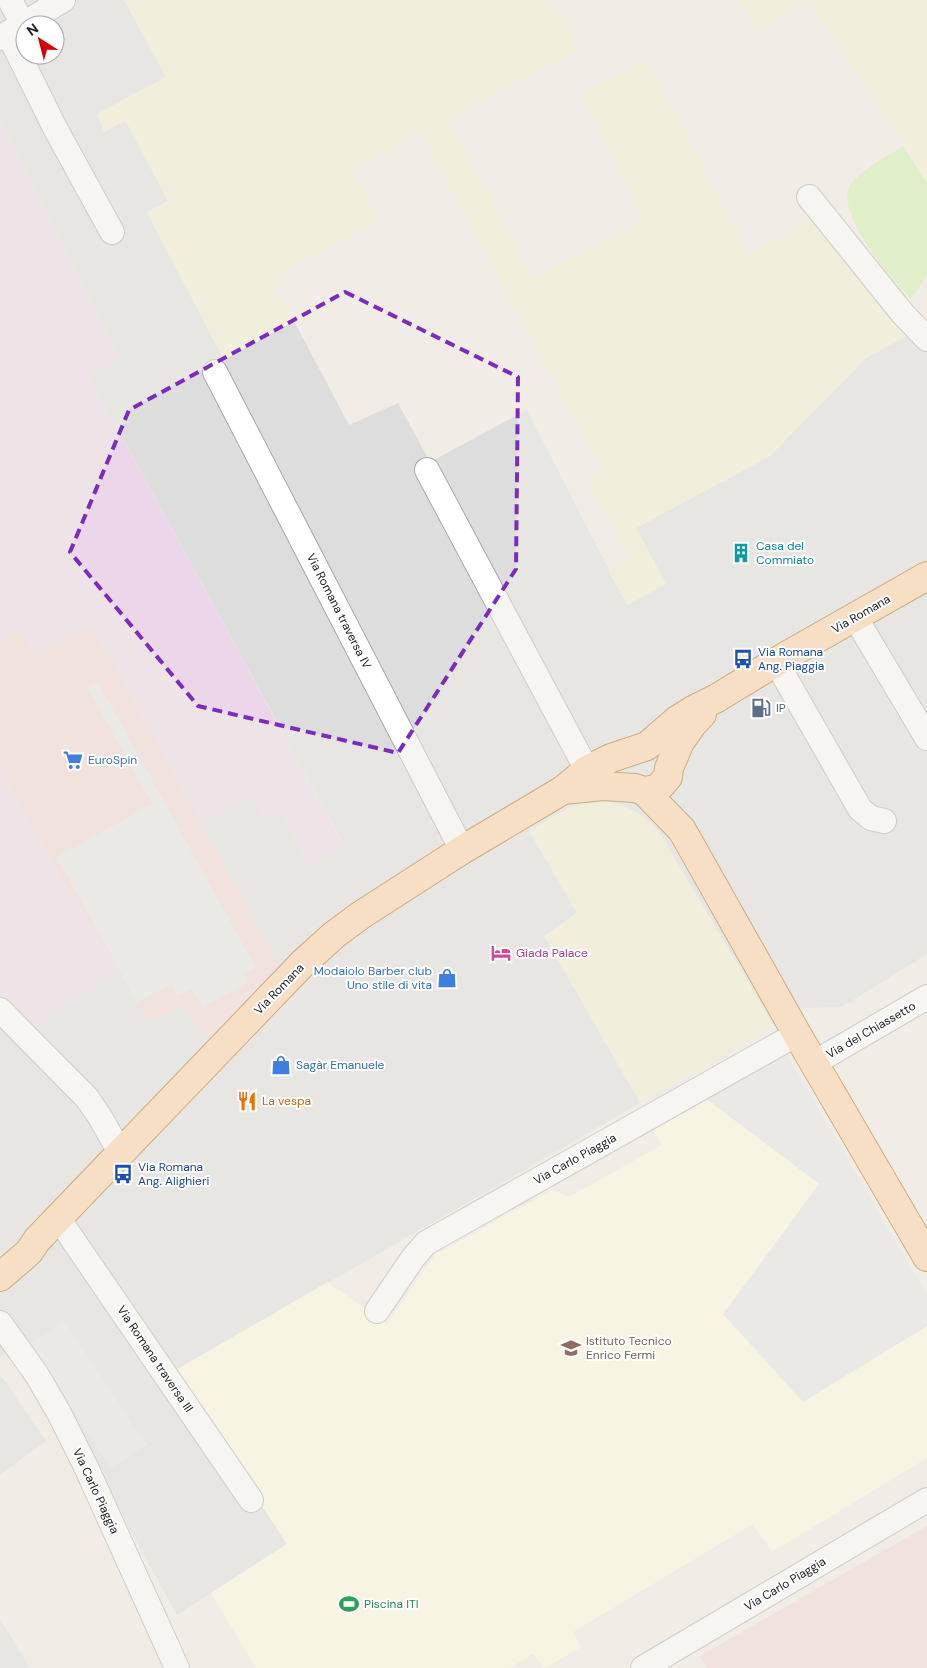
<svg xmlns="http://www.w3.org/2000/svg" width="927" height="1668" font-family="'DM Sans',sans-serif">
<rect width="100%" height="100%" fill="#f1ede6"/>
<!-- residential -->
<g fill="#dedddd" fill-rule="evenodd">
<path d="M 0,0 L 124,0 L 166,77 L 97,114 L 126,121 L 168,201 L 147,213 L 224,359 L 294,321 L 349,425 L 398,403 L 430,462 L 527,410 L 627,605 L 666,584 L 636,528 L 770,456 L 866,358 L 927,324 L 927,954 L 842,1007 L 805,1008 L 175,1371 L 287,1544 L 177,1615 L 96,1469 L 20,1335 L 0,1358 L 0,999 L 33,1028 L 119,969 L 137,1003 L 182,1006 L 211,1040 L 280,967 L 200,822 L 251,795 L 278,810 L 309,866 L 345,847 L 88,374 L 119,358 L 0,118 ZM 25,25 L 55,25 L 55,55 L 25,55 Z"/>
<polygon points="0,1374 46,1441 0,1475"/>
<polygon points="0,1619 30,1668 0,1668"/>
</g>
<!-- commercial -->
<g fill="#f3d4d4">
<polygon points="92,625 280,967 211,1041 182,1006 149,1021 53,863 0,770 0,641 19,630 34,655"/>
<polygon points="927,1526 927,1668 707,1668 700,1656"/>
</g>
<!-- industrial -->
<g fill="#ebd7e9">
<polygon points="0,118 119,358 88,374 345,848 309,866 278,811 263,818 251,795 200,822 92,625 33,655 19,630 0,641"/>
<polygon points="0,770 53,863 119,969 33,1028 0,999"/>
</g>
<!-- education -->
<polygon fill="#fffde1" points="786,1052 927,1295 927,1458 772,1552 753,1524 573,1632 581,1647 545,1668 533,1654 510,1668 256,1668 211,1593 287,1544 174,1371 328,1282 387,1324 435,1255 552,1190 569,1197 662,1145 652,1127"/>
<!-- farmland -->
<g fill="#f1f2d0">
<polygon points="124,0 550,0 577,50 448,119 533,278 643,220 581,94 647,59 749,255 813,217 907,336 866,358 770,456 636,528 666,584 627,605 608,570 629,558 587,479 602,471 420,132 351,169 379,220 270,279 294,321 224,360 147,212 168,201 126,121 104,132 97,114 166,77"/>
<polygon points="738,0 927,0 927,183 809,0 757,31"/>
<polygon points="604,801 621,804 644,817 659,832 774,1026 640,1103 544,936 577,913 529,831 570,807"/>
</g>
<!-- grass -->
<path fill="#cff0a8" d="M 903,146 L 927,183 L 927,275 L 911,299 C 892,281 837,215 849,188 C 856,172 889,156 903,146 Z"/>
<!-- parking -->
<g fill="#e4e4e4">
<polygon points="98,682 256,968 245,974 249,982 203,1007 192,989 177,996 171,984 137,1003 57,857 152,804 87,687"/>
<polygon points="781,1043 927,1295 927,1326 803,1402 723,1314 819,1184 705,1098"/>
<polygon points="64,1320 147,1445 111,1468 29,1344"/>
</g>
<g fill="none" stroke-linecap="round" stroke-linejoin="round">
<defs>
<g id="minor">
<polyline points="10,0 22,23"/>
<polyline points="8,33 55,128 112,232"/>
<polyline points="0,38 63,0"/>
<polyline points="809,197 903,314 927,339"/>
<polyline points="215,372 462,850"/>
<polyline points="427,470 587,770"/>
<polyline points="855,617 927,738"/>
<polyline points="776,662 860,809 871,818 884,821"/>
<polyline points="0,1010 87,1098 100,1117 121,1154"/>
<polyline points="814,1063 927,997"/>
<polyline points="58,1218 251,1500"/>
<polyline points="377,1311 413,1258 426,1243 797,1034"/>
<polyline points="0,1323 37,1375 59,1413 86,1467 177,1668"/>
<polyline points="643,1668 927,1500"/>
</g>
<g id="major">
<polyline points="563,790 603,786 635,788 644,791 656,789 661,785 668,777 669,768 680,742 692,725 702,714"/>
<polyline points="644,791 682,830 797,1034 927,1257"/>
<polyline points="0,1277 29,1252 37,1240 303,963 334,935 361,915 462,850 563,790 587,770 611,758 647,746 677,720 693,710 717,698 786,656 927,576"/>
</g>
</defs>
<!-- minor casing -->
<use href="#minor" stroke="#a7a7a7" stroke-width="26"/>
<!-- major casing -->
<use href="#major" stroke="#9c6000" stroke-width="30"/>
<!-- minor -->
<use href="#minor" stroke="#fff" stroke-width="24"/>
<!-- major -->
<use href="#major" stroke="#ffcf9d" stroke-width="28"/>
</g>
<!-- marked area -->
<path d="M0 0H927V1668H0ZM 345,292 L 518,377 L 516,569 L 398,753 L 198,706 L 70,552 L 129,410 Z" fill="#f1ede6" fill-opacity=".55" fill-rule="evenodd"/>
<path fill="none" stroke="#7b2cbf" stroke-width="4" stroke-dasharray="10 6" stroke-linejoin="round" d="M 345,292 L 518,377 L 516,569 L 398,753 L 198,706 L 70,552 L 129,410 Z"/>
<!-- icons -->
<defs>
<symbol id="building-bare" viewBox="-9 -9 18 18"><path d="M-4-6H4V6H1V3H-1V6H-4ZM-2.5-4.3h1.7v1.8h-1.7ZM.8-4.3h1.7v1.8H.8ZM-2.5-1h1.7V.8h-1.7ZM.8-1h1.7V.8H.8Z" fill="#0f9aa8" stroke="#fff" stroke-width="2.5" paint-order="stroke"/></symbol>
<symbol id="bus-bare" viewBox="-9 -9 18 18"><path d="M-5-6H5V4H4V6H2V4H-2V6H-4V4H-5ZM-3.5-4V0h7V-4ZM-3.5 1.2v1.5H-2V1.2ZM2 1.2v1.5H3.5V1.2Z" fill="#1a4fb4" stroke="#fff" stroke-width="2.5" paint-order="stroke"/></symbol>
<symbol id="fuel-bare" viewBox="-9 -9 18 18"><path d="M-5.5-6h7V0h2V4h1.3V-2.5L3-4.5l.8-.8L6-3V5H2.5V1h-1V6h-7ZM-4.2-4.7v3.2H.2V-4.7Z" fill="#5c6f8a" stroke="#fff" stroke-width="2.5" paint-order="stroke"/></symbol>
<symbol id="supermarket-bare" viewBox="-9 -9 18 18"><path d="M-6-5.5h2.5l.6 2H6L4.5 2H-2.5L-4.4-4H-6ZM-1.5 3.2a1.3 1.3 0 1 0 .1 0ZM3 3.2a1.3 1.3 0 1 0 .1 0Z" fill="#3f7fe0" stroke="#fff" stroke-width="2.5" paint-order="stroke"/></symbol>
<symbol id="hotel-bare" viewBox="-9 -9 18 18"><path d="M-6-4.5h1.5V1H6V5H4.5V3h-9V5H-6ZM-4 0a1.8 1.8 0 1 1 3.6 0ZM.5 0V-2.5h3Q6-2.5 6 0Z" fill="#d1479c" stroke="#fff" stroke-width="2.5" paint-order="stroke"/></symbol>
<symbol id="shop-bare" viewBox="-9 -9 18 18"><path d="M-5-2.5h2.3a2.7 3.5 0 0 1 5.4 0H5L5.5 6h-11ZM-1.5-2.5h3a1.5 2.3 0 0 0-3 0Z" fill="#3f7fe0" stroke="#fff" stroke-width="2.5" paint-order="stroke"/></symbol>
<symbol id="restaurant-bare" viewBox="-9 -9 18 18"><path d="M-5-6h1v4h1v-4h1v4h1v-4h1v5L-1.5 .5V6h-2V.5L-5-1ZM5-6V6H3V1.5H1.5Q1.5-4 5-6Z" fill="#e8710a" stroke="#fff" stroke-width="2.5" paint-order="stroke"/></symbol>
<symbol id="school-bare" viewBox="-9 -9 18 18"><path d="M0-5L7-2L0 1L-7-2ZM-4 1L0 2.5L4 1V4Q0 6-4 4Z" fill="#8d6e63" stroke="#fff" stroke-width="2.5" paint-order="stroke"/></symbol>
<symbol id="stadium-bare" viewBox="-9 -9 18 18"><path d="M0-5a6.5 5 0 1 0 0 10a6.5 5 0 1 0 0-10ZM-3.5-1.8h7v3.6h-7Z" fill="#2e9e5b" stroke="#fff" stroke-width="2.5" paint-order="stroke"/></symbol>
</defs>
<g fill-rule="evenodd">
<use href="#building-bare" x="727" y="539" width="28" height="28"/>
<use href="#bus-bare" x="729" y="645" width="28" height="28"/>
<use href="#fuel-bare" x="747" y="694" width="28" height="28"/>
<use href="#supermarket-bare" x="59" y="746" width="28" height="28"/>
<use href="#hotel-bare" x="487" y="939" width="28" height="28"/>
<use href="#shop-bare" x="433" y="964" width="28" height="28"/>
<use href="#shop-bare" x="267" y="1051" width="28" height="28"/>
<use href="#restaurant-bare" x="233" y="1087" width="28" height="28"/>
<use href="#bus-bare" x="109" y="1160" width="28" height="28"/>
<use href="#school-bare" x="557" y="1334" width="28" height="28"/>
<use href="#stadium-bare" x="335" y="1590" width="28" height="28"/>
</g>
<g text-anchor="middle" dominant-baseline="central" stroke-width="4" stroke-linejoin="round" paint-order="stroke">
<!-- culture labels -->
<g font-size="12" fill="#0d838f" stroke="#fff" text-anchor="start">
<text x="756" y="546">Casa del<tspan x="756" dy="14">Commiato</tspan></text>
</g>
<!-- street labels -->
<g font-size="12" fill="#202020" stroke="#fff">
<text transform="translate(339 611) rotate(63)">Via Romana traversa IV</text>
<text transform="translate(861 614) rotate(-30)">Via Romana</text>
<text transform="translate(279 989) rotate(-46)">Via Romana</text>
<text transform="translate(871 1030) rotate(-30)">Via del Chiassetto</text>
<text transform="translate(575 1159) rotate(-29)">Via Carlo Piaggia</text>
<text transform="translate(155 1359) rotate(56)">Via Romana traversa III</text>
<text transform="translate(96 1491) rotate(65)">Via Carlo Piaggia</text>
<text transform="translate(785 1584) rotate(-31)">Via Carlo Piaggia</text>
</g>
<!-- transit labels -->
<g font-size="12" fill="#164399" stroke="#fff" text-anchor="start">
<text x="758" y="652">Via Romana<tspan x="758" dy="14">Ang. Piaggia</tspan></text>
<text x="138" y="1167">Via Romana<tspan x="138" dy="14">Ang. Alighieri</tspan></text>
</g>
<!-- service labels -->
<g font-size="12" fill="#4e5e75" stroke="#fff" text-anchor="start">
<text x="776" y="708">IP</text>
</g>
<!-- shop labels -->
<g font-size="12" fill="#366cbe" stroke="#fff" text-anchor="start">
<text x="88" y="760">EuroSpin</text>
<text x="432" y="971" text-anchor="end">Modaiolo Barber club<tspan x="432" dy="14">Uno stile di vita</tspan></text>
<text x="296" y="1065">Sagàr Emanuele</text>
</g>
<!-- hotel labels -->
<g font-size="12" fill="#b23c85" stroke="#fff" text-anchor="start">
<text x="516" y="953">Giada Palace</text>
</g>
<!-- food labels -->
<g font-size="12" fill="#c56008" stroke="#fff" text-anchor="start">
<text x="262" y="1101">La vespa</text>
</g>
<!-- education labels -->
<g font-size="12" fill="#785e54" stroke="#fff" text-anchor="start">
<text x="586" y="1341">Istituto Tecnico<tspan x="586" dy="14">Enrico Fermi</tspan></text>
</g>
<!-- leisure labels -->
<g font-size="12" fill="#27864d" stroke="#fff" text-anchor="start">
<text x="364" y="1604">Piscina ITI</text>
</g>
</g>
<!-- north arrow -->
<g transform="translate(40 40) rotate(324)"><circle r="24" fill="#ffffff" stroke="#a6a6a6"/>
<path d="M0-4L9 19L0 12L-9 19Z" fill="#d0000c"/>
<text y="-8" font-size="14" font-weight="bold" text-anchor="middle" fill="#202020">N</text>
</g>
</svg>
